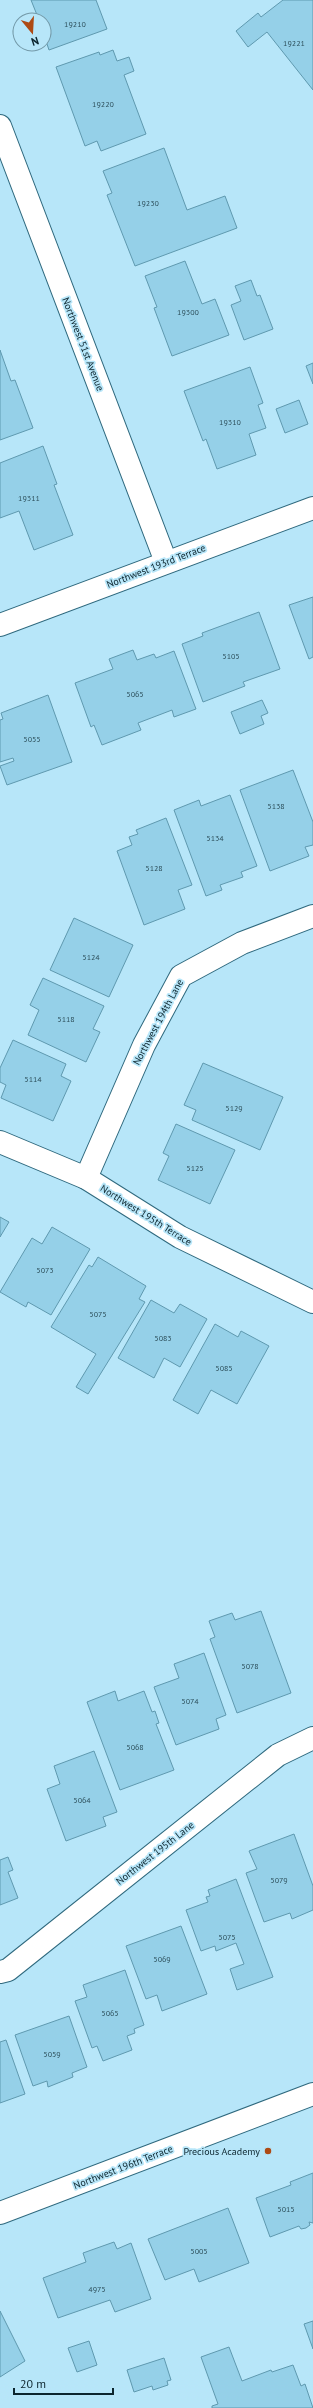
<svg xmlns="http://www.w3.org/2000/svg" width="313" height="2408" font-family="'PT Sans',sans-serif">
<rect width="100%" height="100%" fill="#b7e6f9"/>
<!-- building -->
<g fill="#95d0e8" stroke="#5f99af">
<polygon points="31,0 96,0 107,29 49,50 44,35 44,20 39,20"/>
<polygon points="283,0 313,0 313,90 267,32 248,47 236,31 258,13 261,17"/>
<polygon points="113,50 117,61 129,57 134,71 124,75 146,134 101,151 97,141 85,146 56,67 99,52 100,55"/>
<polygon points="164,148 187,210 225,196 237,228 135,266 107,195 112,193 103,171"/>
<polygon points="185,261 202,304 215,299 229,335 172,356 154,308 157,307 145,276"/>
<polygon points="251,280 257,296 260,295 273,329 244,340 231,305 241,301 235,286"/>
<polygon points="0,350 11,381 15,380 33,428 0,440"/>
<polygon points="313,363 313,384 306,366"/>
<polygon points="250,367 263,403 258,405 266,428 249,434 256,455 217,469 206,439 203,441 184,391"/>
<polygon points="299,400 308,424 285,433 276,409"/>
<polygon points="43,446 57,484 54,485 73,535 34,550 19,511 0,518 0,463"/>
<polygon points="313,597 313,657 309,659 289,605"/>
<polygon points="259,612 280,669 243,682 245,686 203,702 182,644 203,636 202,633"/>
<polygon points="133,650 137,660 154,654 156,658 174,651 196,709 174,717 172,710 138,723 141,730 102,745 94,725 91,727 75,683 113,669 109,659"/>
<polygon points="48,695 72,762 7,785 0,766 14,761 13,758 0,762 0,720 3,719 1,713"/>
<polygon points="262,700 268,713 261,716 264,724 240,734 231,712"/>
<polygon points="293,770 313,822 313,845 305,847 309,856 270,871 240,790"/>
<polygon points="230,795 257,866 241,872 243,877 220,885 222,890 206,896 174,810 199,800 201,806"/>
<polygon points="166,818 192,885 178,890 185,909 144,925 117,851 132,845 129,837 138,834 136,830"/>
<polygon points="74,918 133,945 109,997 50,970"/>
<polygon points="43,978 104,1006 93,1029 100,1032 86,1062 28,1035 39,1010 30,1005"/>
<polygon points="13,1040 66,1064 61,1076 71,1081 53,1121 1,1098 6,1085 0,1082 0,1068"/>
<polygon points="203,1063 283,1097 260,1150 192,1120 196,1110 184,1105"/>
<polygon points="176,1124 235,1150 210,1204 158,1180 169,1156 163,1153"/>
<polygon points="0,1217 9,1222 0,1237"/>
<polygon points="52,1227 90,1249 51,1315 28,1302 26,1307 0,1292 32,1238 42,1244"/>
<polygon points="98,1257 146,1286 139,1299 145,1302 88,1394 76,1387 96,1354 51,1327 89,1265 92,1267"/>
<polygon points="151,1300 174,1313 180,1304 207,1319 180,1367 164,1358 154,1378 118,1358"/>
<polygon points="215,1324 238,1337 241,1331 269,1346 237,1404 211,1390 198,1414 173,1400"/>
<polygon points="261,1611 291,1693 237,1713 210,1639 215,1637 209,1621 232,1613 235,1620"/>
<polygon points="204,1653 226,1715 216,1719 219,1729 176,1745 154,1687 179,1678 174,1664"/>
<polygon points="115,1691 118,1701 144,1691 152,1712 155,1711 159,1723 156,1724 174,1770 120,1790 87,1702"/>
<polygon points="94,1751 117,1812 103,1817 106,1826 66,1841 47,1789 60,1784 54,1766"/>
<polygon points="294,1834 313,1886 313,1910 292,1919 290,1913 264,1922 246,1873 257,1869 249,1851"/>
<polygon points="8,1857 13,1870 8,1872 18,1898 0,1905 0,1860"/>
<polygon points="236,1879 273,1977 237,1990 230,1969 244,1964 236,1943 216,1951 215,1946 201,1951 186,1910 208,1902 206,1897 210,1896 208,1890"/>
<polygon points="181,1926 207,1994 162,2011 157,1995 146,1999 126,1946"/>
<polygon points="125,1970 144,2025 134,2029 135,2033 127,2036 132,2050 103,2061 97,2046 92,2048 75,2001 87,1997 83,1985"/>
<polygon points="69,2016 87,2067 72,2073 73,2077 48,2087 47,2081 33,2086 15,2035"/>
<polygon points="6,2040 25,2094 0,2103 0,2042"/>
<polygon points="313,2173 313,2223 309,2222 310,2225 306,2228 301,2229 299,2226 270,2237 256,2198 291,2185 290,2182"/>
<polygon points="228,2208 249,2263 199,2282 194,2269 165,2280 148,2239"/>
<polygon points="114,2242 117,2249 131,2243 151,2299 115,2312 110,2300 58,2318 43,2278 86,2262 83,2253"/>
<polygon points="0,2311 25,2361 0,2377"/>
<polygon points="313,2321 313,2349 304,2324"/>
<polygon points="89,2341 97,2365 77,2372 68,2348"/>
<polygon points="229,2347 242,2381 271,2370 272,2372 293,2365 301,2386 305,2384 313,2408 212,2408 212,2406 218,2404 201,2357"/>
<polygon points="164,2358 171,2380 167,2381 168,2385 153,2390 152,2386 134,2392 127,2370"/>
</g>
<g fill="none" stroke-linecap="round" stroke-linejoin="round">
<defs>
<g id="minor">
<polyline points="0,126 166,562"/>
<polyline points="0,625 313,508"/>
<polyline points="0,1142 86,1178 180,1237 313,1302"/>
<polyline points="86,1178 144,1045 181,976 242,943 313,916"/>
<polyline points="0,1972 8,1970 278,1755 313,1738"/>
<polyline points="0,2213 313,2094"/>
</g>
</defs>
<!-- minor casing -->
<use href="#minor" stroke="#2f697e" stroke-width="24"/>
<!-- minor -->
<use href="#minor" stroke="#fff" stroke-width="22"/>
</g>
<!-- markers -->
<circle fill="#ae4a14" stroke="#b7e6f9" stroke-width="1.5" cx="268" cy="2151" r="4"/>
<g text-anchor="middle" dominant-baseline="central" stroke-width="3.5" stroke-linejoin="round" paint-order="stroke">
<!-- number labels -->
<g font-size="8" fill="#2e505c">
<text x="75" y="24">19210</text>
<text x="294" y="43">19221</text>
<text x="103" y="104">19220</text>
<text x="148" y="203">19230</text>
<text x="188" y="312">19300</text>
<text x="230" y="422">19310</text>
<text x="29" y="498">19311</text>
<text x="231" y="656">5105</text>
<text x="135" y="694">5065</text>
<text x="32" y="739">5055</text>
<text x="276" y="806">5138</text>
<text x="215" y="838">5134</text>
<text x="154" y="868">5128</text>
<text x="91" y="957">5124</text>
<text x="66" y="1019">5118</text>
<text x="33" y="1079">5114</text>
<text x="234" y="1108">5129</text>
<text x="195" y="1168">5125</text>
<text x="45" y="1270">5073</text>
<text x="98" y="1314">5075</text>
<text x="163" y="1338">5083</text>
<text x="224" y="1368">5085</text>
<text x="250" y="1666">5078</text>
<text x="190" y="1701">5074</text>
<text x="135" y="1747">5068</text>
<text x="82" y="1800">5064</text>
<text x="279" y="1880">5079</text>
<text x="227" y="1937">5075</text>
<text x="162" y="1959">5069</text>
<text x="110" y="2013">5065</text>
<text x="52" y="2054">5059</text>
<text x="286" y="2209">5015</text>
<text x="199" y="2251">5005</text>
<text x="97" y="2289">4975</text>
</g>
<!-- street labels -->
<g font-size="10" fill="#0c252e" stroke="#b7e6f9">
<text transform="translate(83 344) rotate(69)">Northwest 51st Avenue</text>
<text transform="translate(156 566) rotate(-21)">Northwest 193rd Terrace</text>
<text transform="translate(158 1022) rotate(-62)">Northwest 194th Lane</text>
<text transform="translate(146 1215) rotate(32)">Northwest 195th Terrace</text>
<text transform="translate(155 1853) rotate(-38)">Northwest 195th Lane</text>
<text transform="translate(123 2167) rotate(-21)">Northwest 196th Terrace</text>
</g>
<!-- poi labels -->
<g font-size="10" fill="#0c252e" stroke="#b7e6f9" text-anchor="end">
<text x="260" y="2151">Precious Academy</text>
</g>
</g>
<!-- north arrow -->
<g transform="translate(32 32) rotate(162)"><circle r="19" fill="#b7e6f9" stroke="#7399a8"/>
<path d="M0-3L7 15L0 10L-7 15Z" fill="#ae4a14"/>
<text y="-6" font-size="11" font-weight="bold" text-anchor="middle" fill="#0c252e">N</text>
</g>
<!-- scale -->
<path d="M14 2388v6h99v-6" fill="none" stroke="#0c252e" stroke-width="2"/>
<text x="20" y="2388" font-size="12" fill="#0c252e" stroke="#b7e6f9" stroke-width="3" paint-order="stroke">20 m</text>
</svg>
